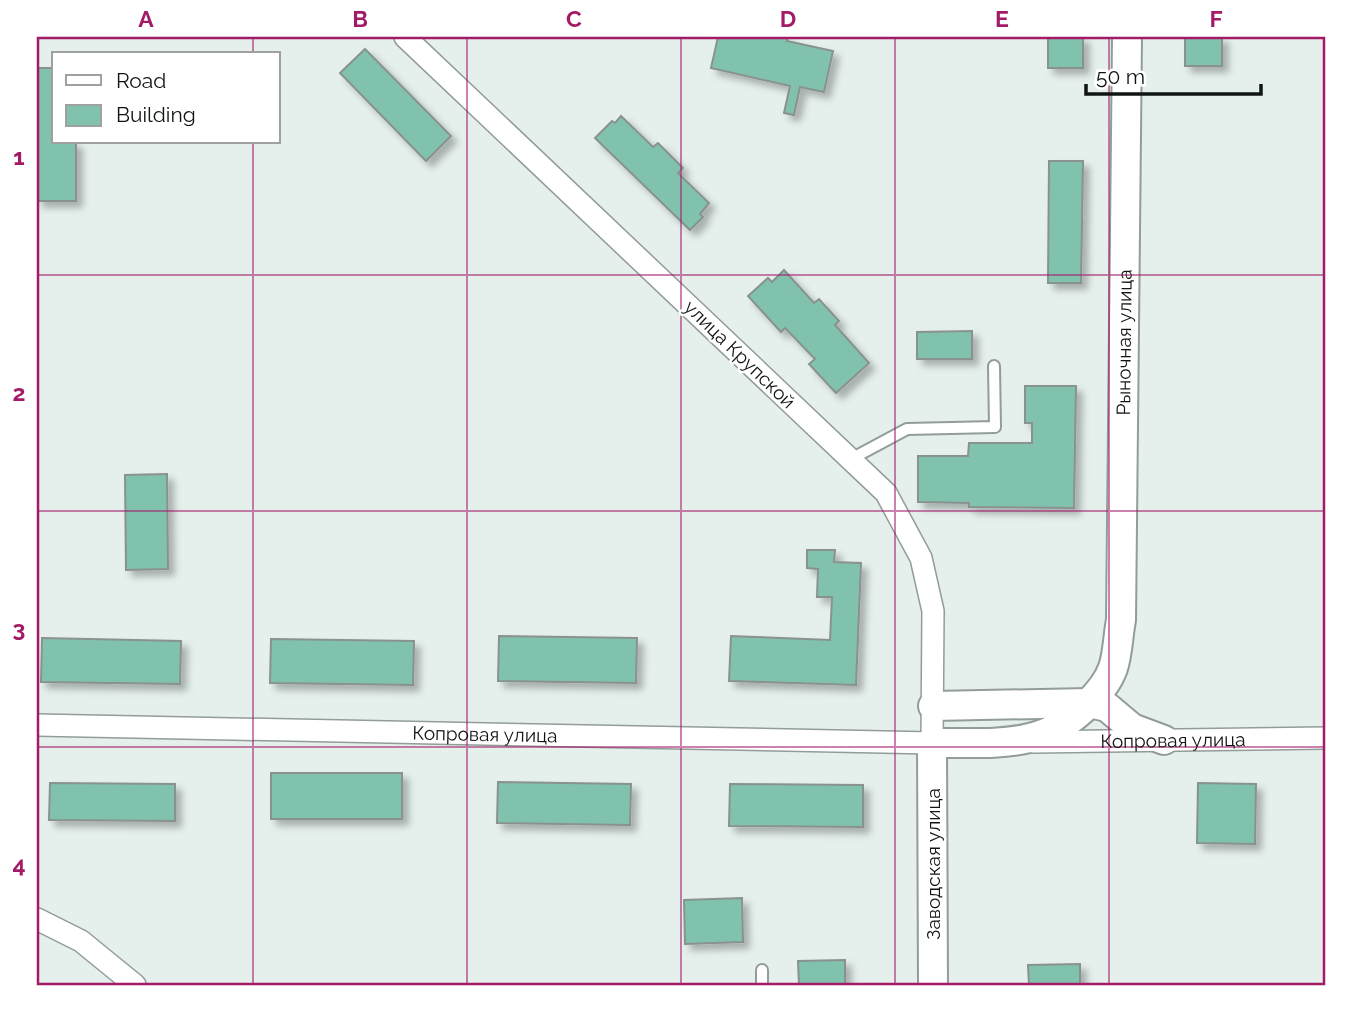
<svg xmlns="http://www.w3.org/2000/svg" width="1362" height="1022" font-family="Raleway,sans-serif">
<defs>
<filter id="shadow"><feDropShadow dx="6" dy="6" stdDeviation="3.5" flood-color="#0004"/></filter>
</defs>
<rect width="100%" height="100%" fill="#e5f0ec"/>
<!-- building -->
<g fill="#81c2ae" stroke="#89928f" stroke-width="2" filter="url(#shadow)">
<polygon points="718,37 788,37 787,41 833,51 824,92 800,87 794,115 784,113 790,86 711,68"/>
<rect x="1048" y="37" width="35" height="31"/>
<rect x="1185" y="37" width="37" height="29"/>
<polygon points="365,49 451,136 426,161 340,73"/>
<polygon points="37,68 54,68 54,142 76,142 76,201 37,201"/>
<polygon points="621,116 653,147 658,143 683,168 678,173 709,203 700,214 703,217 690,230 595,138 612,121 615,123"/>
<polygon points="1049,161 1083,161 1081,283 1048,283"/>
<polygon points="784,270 814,303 819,299 839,321 835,325 869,363 836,393 809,364 815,359 785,328 781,332 748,296 768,278 772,282"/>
<polygon points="972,331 972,359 917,359 917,332"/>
<polygon points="1025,386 1076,386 1074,508 969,507 969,503 918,502 918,456 968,456 969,443 1032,443 1032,423 1025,423"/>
<polygon points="167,474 168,569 126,570 125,475"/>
<polygon points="807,550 835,550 834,562 861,563 856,685 729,681 731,636 830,640 832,597 817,597 818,569 807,568"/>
<polygon points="499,636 637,638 636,683 498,681"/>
<polygon points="42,638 181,641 180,684 41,682"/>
<polygon points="271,639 414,641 413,685 270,683"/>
<rect x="271" y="773" width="131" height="46"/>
<polygon points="498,782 631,784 630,825 497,823"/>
<polygon points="50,783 175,784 175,821 49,820"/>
<polygon points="1198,783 1256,784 1255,844 1197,843"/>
<polygon points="730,784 863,785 863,827 729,826"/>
<polygon points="742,898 743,942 685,944 684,900"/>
<polygon points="845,960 845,985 799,985 798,961"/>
<polygon points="1080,964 1080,985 1029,985 1028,965"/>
</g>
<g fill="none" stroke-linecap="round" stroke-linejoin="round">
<defs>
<g id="lane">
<polyline points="851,459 907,429 995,427 994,366"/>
<polyline points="762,970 762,985"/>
</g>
<g id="street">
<path id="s1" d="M 37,725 L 932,743 L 933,611 L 921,558 L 886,493 L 405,37"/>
<path id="s2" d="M 1033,742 L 1325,738"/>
<polyline points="37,919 81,941 135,985"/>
</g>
<g id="secondary">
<polyline points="933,706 1089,703 1107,707 1132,728 1164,740"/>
<path id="s3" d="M 933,985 L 932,743 C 992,742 1044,751 1089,703 C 1099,692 1108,682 1113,668 C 1118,653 1118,635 1121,620 L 1127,37"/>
</g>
</defs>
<!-- lane casing -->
<use href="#lane" stroke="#929c98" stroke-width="14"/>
<!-- street casing -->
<use href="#street" stroke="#929c98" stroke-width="24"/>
<!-- secondary casing -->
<use href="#secondary" stroke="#929c98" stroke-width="32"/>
<!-- lane -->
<use href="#lane" stroke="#fff" stroke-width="10"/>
<!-- street -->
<use href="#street" stroke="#fff" stroke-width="21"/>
<!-- secondary -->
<use href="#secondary" stroke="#fff" stroke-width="28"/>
</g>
<!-- grid -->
<path fill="none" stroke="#a31b67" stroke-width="2" stroke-opacity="0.55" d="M 253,37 L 253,54M 467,37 L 467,985M 681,37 L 681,985M 895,37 L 895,985M 1109,37 L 1109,985M 253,142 L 253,985M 37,275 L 1325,275M 37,511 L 1325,511M 37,747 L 1325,747"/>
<g text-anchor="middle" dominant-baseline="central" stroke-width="5" stroke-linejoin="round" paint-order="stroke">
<!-- street labels -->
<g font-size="19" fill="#101413" stroke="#fff">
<text stroke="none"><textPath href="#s3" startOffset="779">Рыночная улица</textPath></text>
<text transform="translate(740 354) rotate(44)">улица Крупской</text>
<text stroke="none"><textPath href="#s1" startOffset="448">Копровая улица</textPath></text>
<text stroke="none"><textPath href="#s2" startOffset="140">Копровая улица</textPath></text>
<text transform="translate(933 864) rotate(-90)">Заводская улица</text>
</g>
</g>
<!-- border -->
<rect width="1362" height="1022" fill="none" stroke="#ffffff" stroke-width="77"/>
<!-- legend -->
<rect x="52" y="52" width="228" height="91" fill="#ffffff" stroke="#9fa1a1" stroke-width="2"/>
<rect x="66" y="75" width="35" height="10" fill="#ffffff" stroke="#9fa1a1" stroke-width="2"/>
<text x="116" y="88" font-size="21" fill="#101413">Road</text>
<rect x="66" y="105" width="35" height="21" fill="#81c2ae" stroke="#9fa1a1" stroke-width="2"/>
<text x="116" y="122" font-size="21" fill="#101413">Building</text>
<!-- scale -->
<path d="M1086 84v10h175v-10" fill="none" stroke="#101413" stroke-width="3.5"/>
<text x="1096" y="84" font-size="21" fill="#101413" stroke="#ffffff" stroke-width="5" paint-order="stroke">50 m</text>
<rect x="38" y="38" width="1286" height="946" fill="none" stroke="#a31b67" stroke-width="2.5"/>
<g font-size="23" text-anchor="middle" font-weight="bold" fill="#a31b67">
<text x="146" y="27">A</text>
<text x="360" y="27">B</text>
<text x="574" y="27">C</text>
<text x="788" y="27">D</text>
<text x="1002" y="27">E</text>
<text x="1216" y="27">F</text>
<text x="19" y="165">1</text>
<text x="19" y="401">2</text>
<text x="19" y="637">3</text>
<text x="19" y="873">4</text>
</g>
</svg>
